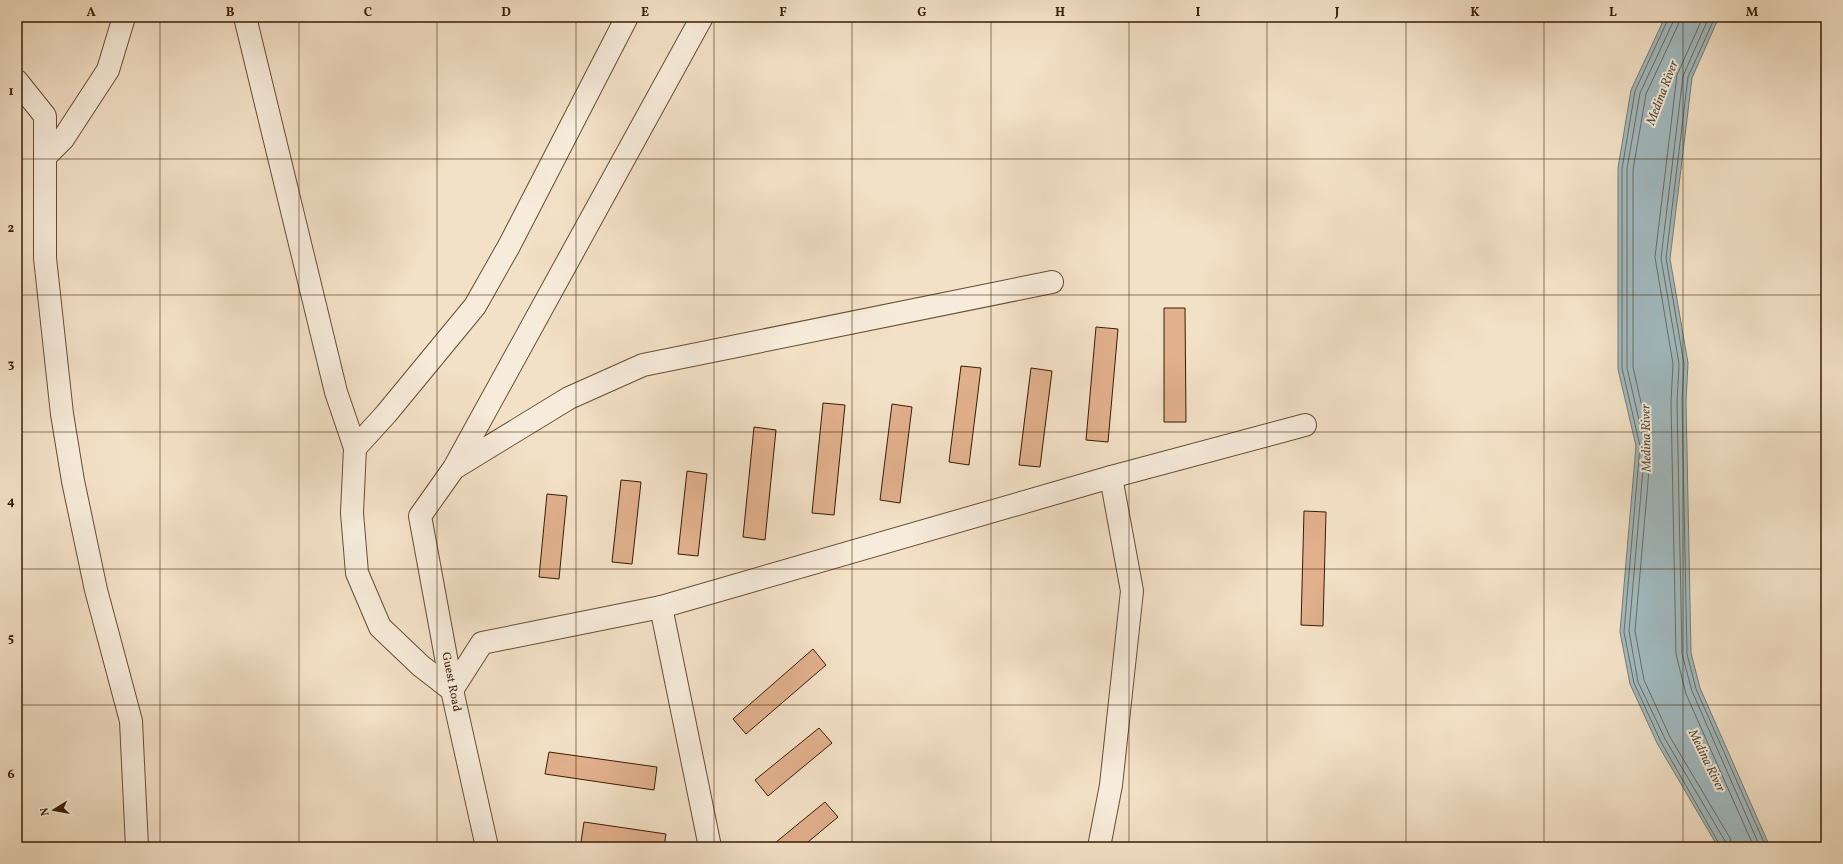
<svg xmlns="http://www.w3.org/2000/svg" width="1843" height="864" font-family="Vollkorn,serif">
<rect width="100%" height="100%" fill="#f3e1c7"/>
<filter id="stains"><feTurbulence type="fractalNoise" baseFrequency=".005" numOctaves="4"/><feColorMatrix values="0 0 0 0 .2 0 0 0 0 .09 0 0 0 0 .02 0 0 0 .5 -.17"/></filter>
<radialGradient id="worn" r=".72"><stop offset=".6" stop-color="#630" stop-opacity="0"/><stop offset="1" stop-color="#630" stop-opacity=".3"/></radialGradient>
<!-- water -->
<polygon fill="#a1bac0" stroke="#777b74" points="1665,17 1719,17 1692,78 1670,259 1688,363 1686,401 1691,653 1700,688 1770,847 1718,847 1657,743 1630,684 1620,632 1636,446 1618,369 1618,168 1631,90"/>
<g fill="none" stroke-linecap="round" stroke-linejoin="round">
<!-- shore -->
<g stroke="#6c6c60" stroke-width="1">
<polyline points="1669,17 1635,91 1622,169 1622,368 1640,446 1624,632 1634,683 1661,742 1721,847"/>
<polyline points="1674,17 1673,22 1640,93 1627,169 1627,368 1645,446 1629,631 1638,682 1665,739 1725,841 1726,847"/>
<polyline points="1680,17 1678,25 1646,94 1633,170 1633,367 1651,447 1635,631 1644,680 1670,737 1730,838 1732,847"/>
<polyline points="1703,17 1677,75 1655,257 1673,364 1671,402 1676,654 1686,694 1754,847"/>
<polyline points="1709,17 1683,76 1661,258 1679,364 1677,402 1682,654 1692,691 1760,847"/>
<polyline points="1715,17 1688,77 1666,258 1684,364 1682,401 1687,654 1696,689 1766,847"/>
</g>
</g>
<!-- building -->
<g fill="#e2b08d" stroke="#381d01">
<polygon points="1164,308 1185,308 1186,422 1164,422"/>
<polygon points="1096,327 1118,329 1108,442 1086,440"/>
<polygon points="961,366 981,368 969,465 949,462"/>
<polygon points="1031,368 1052,371 1040,467 1019,465"/>
<polygon points="823,403 845,405 834,515 812,513"/>
<polygon points="892,404 912,407 900,503 880,500"/>
<polygon points="754,427 776,430 765,540 743,537"/>
<polygon points="687,471 707,474 698,556 678,554"/>
<polygon points="621,480 641,482 632,564 612,562"/>
<polygon points="547,494 567,496 559,579 539,577"/>
<polygon points="1304,511 1326,512 1323,626 1301,625"/>
<polygon points="813,649 826,665 746,734 733,719"/>
<polygon points="819,728 832,743 768,796 755,780"/>
<polygon points="549,752 657,767 654,790 545,774"/>
<polygon points="825,802 838,817 802,847 770,847"/>
<polygon points="584,822 666,834 664,847 614,847 581,842"/>
</g>
<g fill="none" stroke-linecap="round" stroke-linejoin="round">
<defs>
<g id="minor">
<polyline points="245,17 336,392 355,448 352,513 357,573 380,627 421,666 452,690 482,643 661,607 1111,477 1305,425"/>
<polyline points="17,81 45,116 45,258 62,414 73,481 96,590 131,721 137,847"/>
<polyline points="45,157 63,139 108,70 124,17"/>
<polyline points="355,448 386,414 475,306 509,246 627,17"/>
<polyline points="456,467 569,398 643,365 1052,282"/>
<polyline points="661,607 710,847"/>
<polyline points="487,847 452,690 420,516 454,468 702,17"/>
<polyline points="1099,847 1111,785 1132,591 1111,477"/>
</g>
</defs>
<!-- minor casing -->
<use href="#minor" stroke="#674e32" stroke-width="24"/>
<!-- minor -->
<use href="#minor" stroke="#f7ecdb" stroke-width="22"/>
</g>
<!-- grid -->
<path fill="none" stroke="#381d01" stroke-width="1" stroke-opacity="0.55" d="M 160,17 L 160,847M 299,17 L 299,847M 437,17 L 437,847M 576,17 L 576,847M 714,17 L 714,847M 852,17 L 852,847M 991,17 L 991,847M 1129,17 L 1129,847M 1267,17 L 1267,847M 1406,17 L 1406,847M 1544,17 L 1544,847M 1683,17 L 1683,847M 17,159 L 1826,159M 17,295 L 1826,295M 17,432 L 1826,432M 17,569 L 1826,569M 17,705 L 1826,705"/>
<g text-anchor="middle" dominant-baseline="central" stroke-width="4" stroke-linejoin="round" paint-order="stroke">
<!-- street labels -->
<g font-size="12" fill="#381d01" stroke="#f7ecdb">
<text transform="translate(451 682) rotate(79)">Guest Road</text>
</g>
<!-- water labels -->
<g font-size="13" font-style="italic" fill="#584c3a" stroke="#f7ecdb">
<text transform="translate(1663 93) rotate(-69)">Medina River</text>
<text transform="translate(1647 438) rotate(-91)">Medina River</text>
<text transform="translate(1706 761) rotate(64)">Medina River</text>
</g>
</g>
<!-- margin -->
<rect width="1843" height="864" fill="none" stroke="#f3e1c7" stroke-width="44"/>
<!-- north arrow -->
<g transform="translate(54 810) rotate(259)" stroke="#f7ecdb" stroke-width="3" paint-order="stroke">
<path d="M0-3L7 15L0 10L-7 15Z" fill="#381d01"/>
<text y="-6" font-size="11" font-weight="bold" text-anchor="middle" fill="#381d01">N</text>
</g>
<rect x="22" y="22" width="1799" height="820" fill="none" stroke="#381d01" stroke-width="1.5"/>
<g font-size="13" text-anchor="middle" font-weight="bold" fill="#381d01">
<text x="91" y="16">A</text>
<text x="230" y="16">B</text>
<text x="368" y="16">C</text>
<text x="506" y="16">D</text>
<text x="645" y="16">E</text>
<text x="783" y="16">F</text>
<text x="922" y="16">G</text>
<text x="1060" y="16">H</text>
<text x="1198" y="16">I</text>
<text x="1337" y="16">J</text>
<text x="1475" y="16">K</text>
<text x="1613" y="16">L</text>
<text x="1752" y="16">M</text>
<text x="11" y="95">1</text>
<text x="11" y="232">2</text>
<text x="11" y="368">3</text>
<text x="11" y="505">4</text>
<text x="11" y="642">5</text>
<text x="11" y="778">6</text>
</g>
<rect width="100%" height="100%" filter="url(#stains)"/>
<rect width="100%" height="100%" fill="url(#worn)"/>
</svg>
